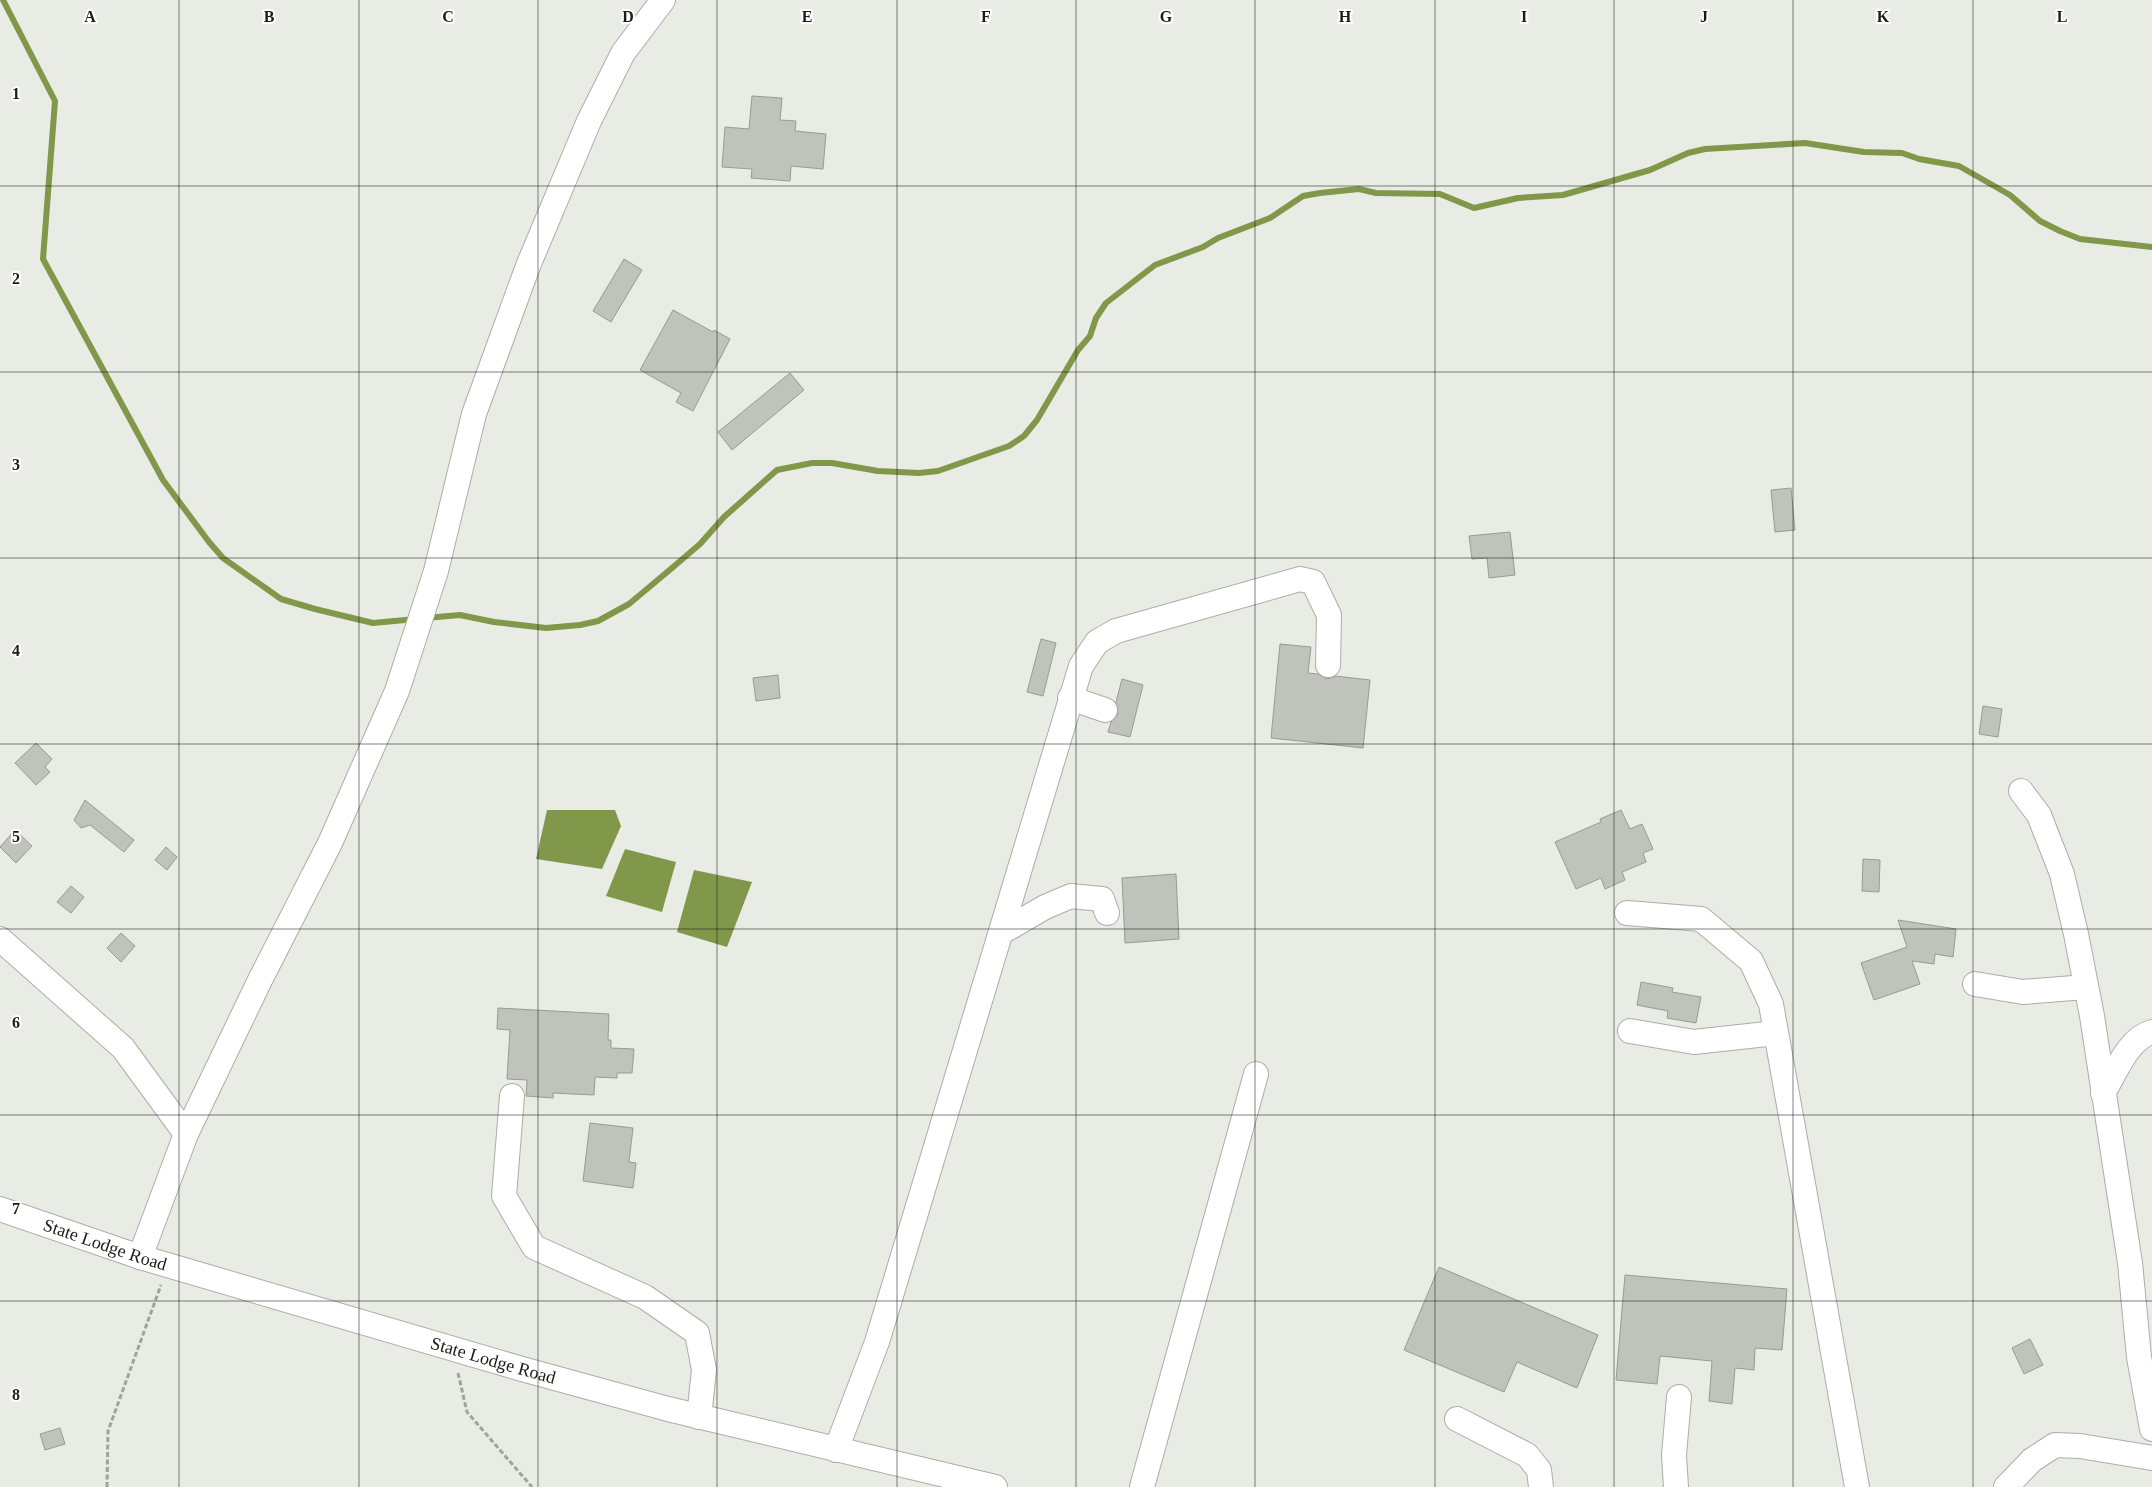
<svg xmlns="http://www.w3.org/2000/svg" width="2152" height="1487" font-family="Georgia,serif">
<rect width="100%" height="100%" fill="#e9ece4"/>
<!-- water -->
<g fill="#819749">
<polygon points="547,810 615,810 621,826 602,869 536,859"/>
<polygon points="625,849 676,862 662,912 606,896"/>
<polygon points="694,870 752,882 727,947 677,932"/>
</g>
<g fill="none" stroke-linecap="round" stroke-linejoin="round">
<!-- stream -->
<g stroke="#819749" stroke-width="6">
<polyline points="3,0 55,101 43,259 163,480 209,542 223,558 281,599 315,609 373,623 416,619"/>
<polyline points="426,618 460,615 494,622 546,628 580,625 598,621 629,604 672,568 700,544 724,517 777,470 812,463 832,463 878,471 919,473 938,471 1009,446 1024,436 1037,420 1078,350 1090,336 1096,318 1106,303 1155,265 1203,247 1218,238 1270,218 1303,196 1320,193 1359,189 1376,193 1440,194 1474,208 1518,198 1563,195 1650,170 1688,153 1705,149 1805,143 1864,152 1902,153 1919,159 1959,166 2010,195 2040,221 2060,231 2080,239 2152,247"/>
</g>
</g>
<!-- building -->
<g fill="#c0c3bb" stroke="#989a93">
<polygon points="752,96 782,98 780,120 796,121 795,131 826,134 823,169 791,166 790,181 751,178 752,169 722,167 725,127 749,129"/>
<polygon points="624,259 642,270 611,322 593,311"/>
<polygon points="673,310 713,332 714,330 730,339 693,411 676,402 681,393 640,370"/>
<polygon points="790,373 804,390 732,450 718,432"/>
<polygon points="1791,488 1795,530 1775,532 1771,490"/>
<polygon points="1510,532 1515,575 1489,578 1487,558 1472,559 1469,536"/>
<polygon points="1041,639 1056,643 1043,696 1027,692"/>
<polygon points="1280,644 1311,647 1308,673 1318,674 1327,679 1336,676 1370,680 1363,748 1271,738"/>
<polygon points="778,675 780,698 756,701 753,678"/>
<polygon points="1122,679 1143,685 1130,737 1108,732 1111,722 1118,714 1116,702"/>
<polygon points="1983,706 2002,709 1998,737 1979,734"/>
<polygon points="36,743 52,759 45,767 50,772 36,785 15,763"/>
<polygon points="85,800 134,840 124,852 90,825 81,828 74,820"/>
<polygon points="1621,810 1630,829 1642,824 1653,849 1643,853 1646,862 1622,872 1625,880 1605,889 1601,878 1576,889 1555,842 1601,822 1600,819"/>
<polygon points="15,830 32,846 16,863 0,847"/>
<polygon points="166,847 177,857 167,870 155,860"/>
<polygon points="1863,859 1880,860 1879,892 1862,891"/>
<polygon points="1176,874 1179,939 1125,943 1122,878"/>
<polygon points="71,886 84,897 71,913 57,902"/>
<polygon points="1898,920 1956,929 1953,957 1935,954 1934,964 1912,961 1920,984 1874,1000 1861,963 1907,947"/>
<polygon points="121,933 135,946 121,962 107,948"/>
<polygon points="1641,982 1673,988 1672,992 1701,997 1696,1023 1667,1018 1668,1011 1637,1005"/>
<polygon points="498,1008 609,1014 608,1040 611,1040 611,1048 634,1049 632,1073 617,1073 617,1078 595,1077 594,1095 553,1093 553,1098 526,1096 527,1080 507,1079 510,1030 497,1029"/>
<polygon points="590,1123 633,1128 629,1162 636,1163 633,1188 583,1181"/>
<polygon points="1439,1267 1598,1335 1577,1388 1517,1362 1504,1392 1404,1350"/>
<polygon points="1625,1275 1787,1289 1782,1350 1755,1348 1754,1370 1735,1368 1732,1404 1709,1401 1712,1361 1660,1356 1657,1384 1616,1380"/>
<polygon points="2030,1339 2043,1365 2024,1374 2012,1348"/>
<polygon points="60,1428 65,1444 45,1450 40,1434"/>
</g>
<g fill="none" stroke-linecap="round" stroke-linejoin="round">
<defs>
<g id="minor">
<polyline points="1070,698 1105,710"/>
<polyline points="2021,791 2039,815 2062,874 2076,934 2092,1016 2130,1263 2139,1357 2152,1429"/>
<polyline points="1627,913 1701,919 1751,961 1771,1004 1857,1487"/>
<polyline points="1002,932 1045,907 1071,896 1102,899 1107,913"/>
<polyline points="0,939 123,1048 186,1134"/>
<polyline points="1975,984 2023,992 2086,987"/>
<polyline points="1630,1031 1694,1042 1776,1033"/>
<path d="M 2103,1093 C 2115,1074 2128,1038 2152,1032"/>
<polyline points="512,1096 504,1196 534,1247 645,1297 697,1333 704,1370 699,1417"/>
<path id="s1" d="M 0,1209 L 140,1257 L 522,1369 L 668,1409 L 995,1487"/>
<polyline points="140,1257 186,1134 260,980 330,843 397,691 436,571 474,414 528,266 589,121 623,53 663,0"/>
<polyline points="1457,1419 1527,1455 1539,1470 1541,1487"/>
<polyline points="836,1450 877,1342 1081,666 1097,642 1116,631 1300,579 1313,582 1329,615 1328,665"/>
<polyline points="1142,1487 1256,1074"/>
<polyline points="1676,1487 1674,1455 1679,1397"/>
<polyline points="2006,1487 2032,1460 2055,1445 2080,1446 2152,1458"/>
</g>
</defs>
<!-- minor casing -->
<use href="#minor" stroke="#abaea6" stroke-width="26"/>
<!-- path -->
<g stroke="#a0a39c" stroke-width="3" stroke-dasharray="5 2.5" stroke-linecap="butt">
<polyline points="458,1373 467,1412 532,1487"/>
<polyline points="107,1487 108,1431 161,1285"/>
</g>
<!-- minor -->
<use href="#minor" stroke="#fff" stroke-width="24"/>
</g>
<!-- grid -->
<path fill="none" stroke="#1b1c19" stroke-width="1" stroke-opacity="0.55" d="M 179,0 L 179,1487M 359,0 L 359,1487M 538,0 L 538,1487M 717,0 L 717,1487M 897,0 L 897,1487M 1076,0 L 1076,1487M 1255,0 L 1255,1487M 1435,0 L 1435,1487M 1614,0 L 1614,1487M 1793,0 L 1793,1487M 1973,0 L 1973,1487M 0,186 L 2152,186M 0,372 L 2152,372M 0,558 L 2152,558M 0,744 L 2152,744M 0,929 L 2152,929M 0,1115 L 2152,1115M 0,1301 L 2152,1301"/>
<g text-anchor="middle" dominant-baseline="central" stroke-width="4" stroke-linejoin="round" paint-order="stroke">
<!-- street labels -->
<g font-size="18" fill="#1b1c19" stroke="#fff">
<text stroke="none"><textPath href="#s1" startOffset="111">State Lodge Road</textPath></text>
<text stroke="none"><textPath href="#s1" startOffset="516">State Lodge Road</textPath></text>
</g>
</g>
<g font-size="16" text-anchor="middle" font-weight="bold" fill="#1b1c19" stroke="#fff" stroke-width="4" stroke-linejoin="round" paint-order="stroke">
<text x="90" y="22">A</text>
<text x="269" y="22">B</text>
<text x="448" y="22">C</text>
<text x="628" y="22">D</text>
<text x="807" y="22">E</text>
<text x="986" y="22">F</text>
<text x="1166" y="22">G</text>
<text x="1345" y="22">H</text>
<text x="1524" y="22">I</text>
<text x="1704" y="22">J</text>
<text x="1883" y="22">K</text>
<text x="2062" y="22">L</text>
<text x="16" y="99">1</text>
<text x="16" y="284">2</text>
<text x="16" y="470">3</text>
<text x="16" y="656">4</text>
<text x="16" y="842">5</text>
<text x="16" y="1028">6</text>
<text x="16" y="1214">7</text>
<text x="16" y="1400">8</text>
</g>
</svg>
